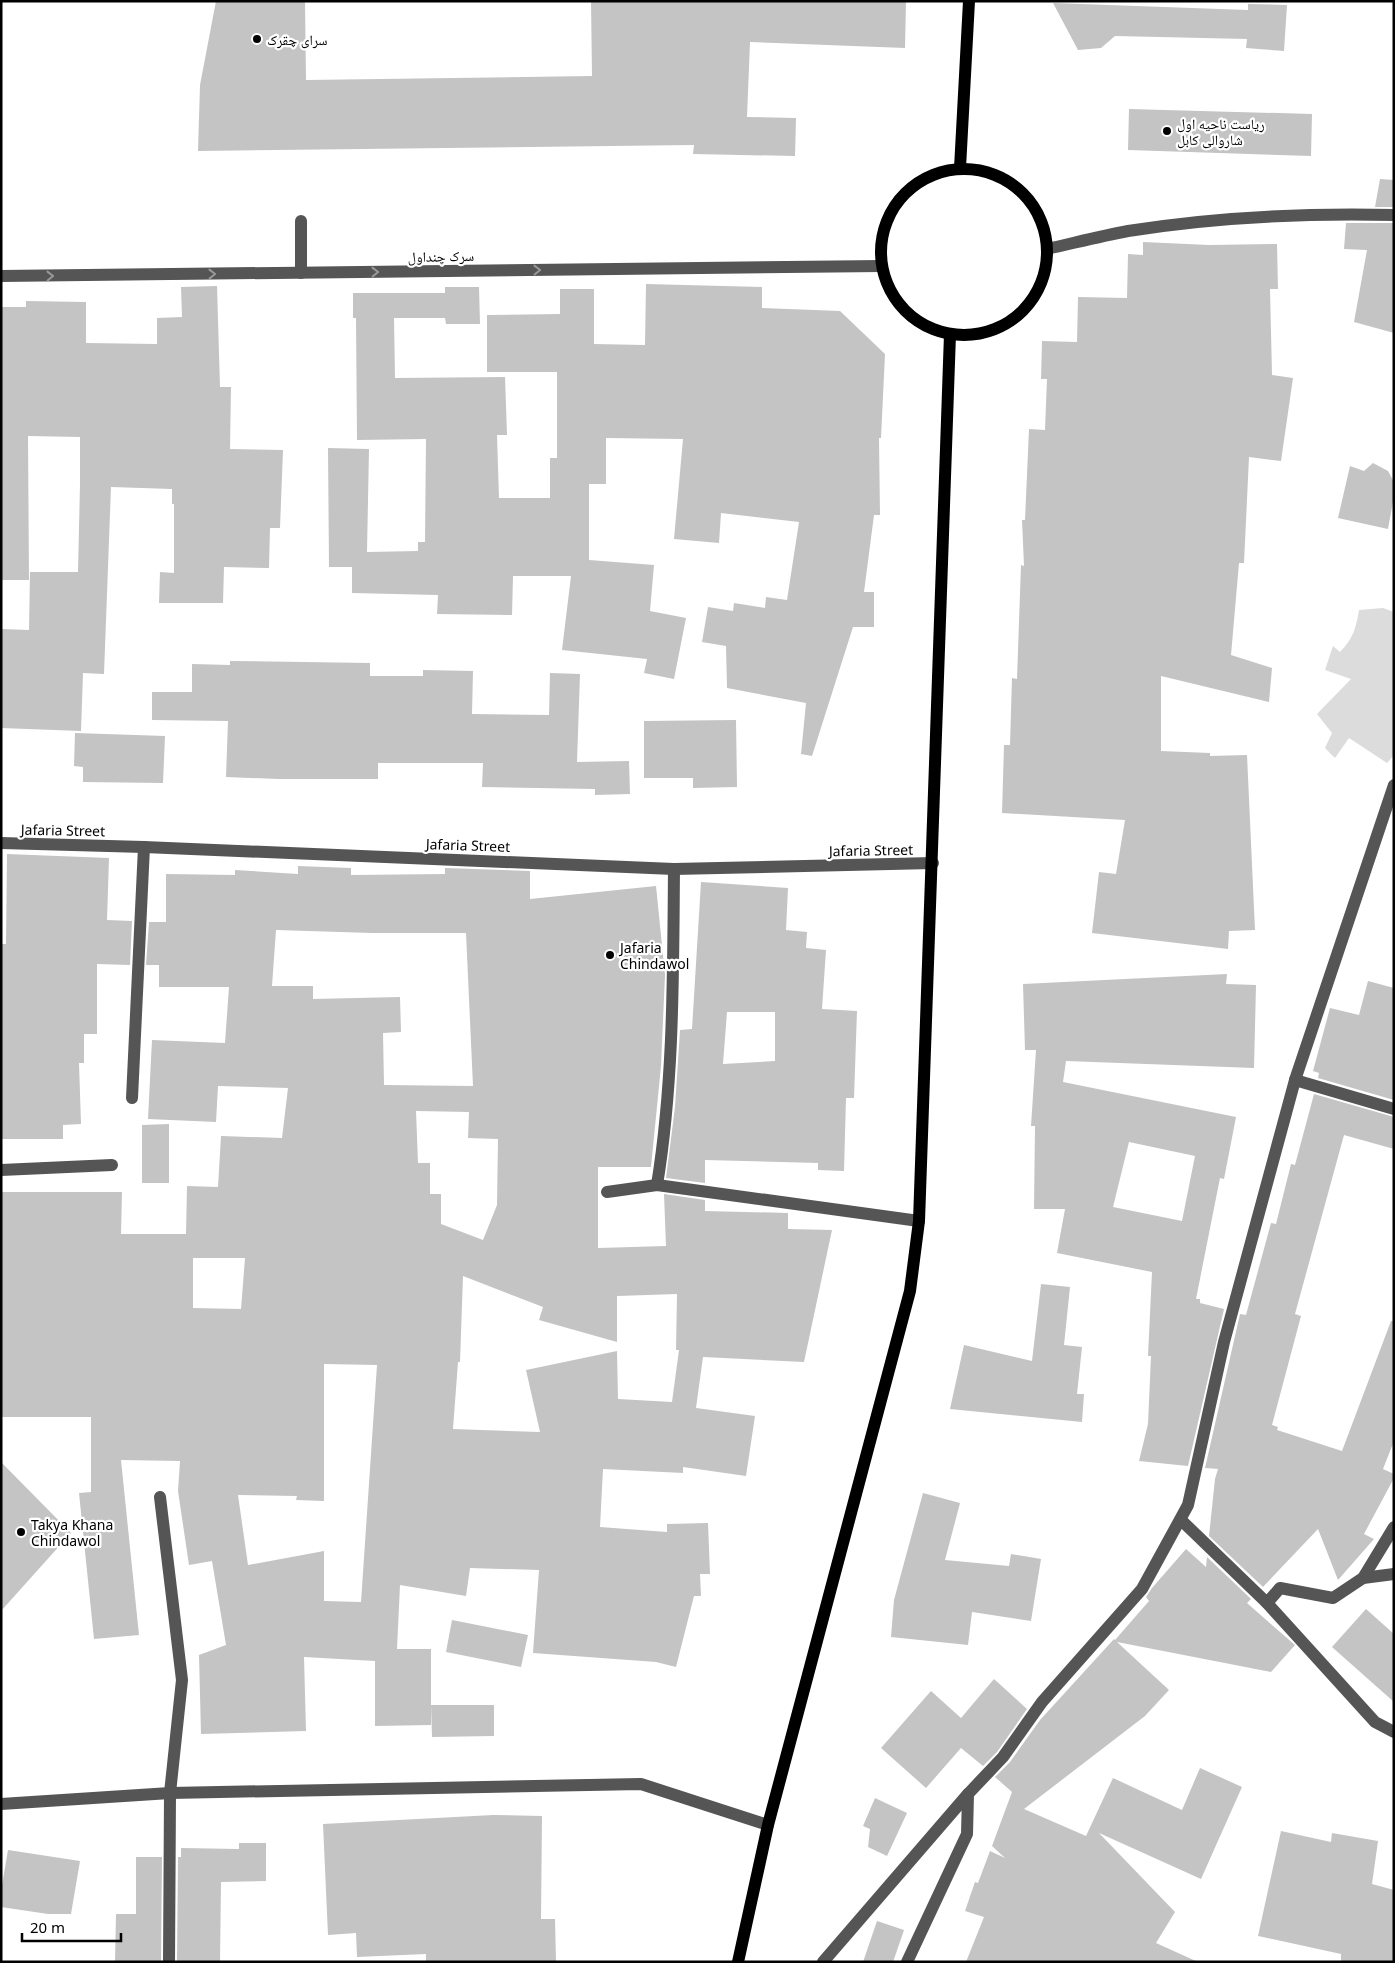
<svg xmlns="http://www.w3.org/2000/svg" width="1395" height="1963" font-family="'Noto Sans','Noto Naskh Arabic',sans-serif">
<rect width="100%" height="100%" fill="#fff"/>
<!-- green -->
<path fill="#dcdcdc" d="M 1383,608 L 1394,612 L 1394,755 L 1387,763 L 1349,738 L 1335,758 L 1325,748 L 1332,733 L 1317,714 L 1351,679 L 1325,670 L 1333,646 L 1340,652 C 1353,639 1356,628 1359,610 Z"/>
<!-- building -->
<g fill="#c4c4c4" fill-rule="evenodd">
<polygon points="216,1 305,1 306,80 592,76 591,1 906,1 905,48 750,42 747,117 796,118 795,156 693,154 694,145 198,151 200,85"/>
<polygon points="1053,3 1248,10 1248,4 1287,5 1284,51 1246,48 1247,39 1115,36 1101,48 1078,50"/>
<polygon points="1129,109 1312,114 1311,156 1128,150"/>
<polygon points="1380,179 1394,180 1394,207 1375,207"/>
<polygon points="1346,223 1394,223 1394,333 1354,322 1367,250 1344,249"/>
<polygon points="1143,242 1209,245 1277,244 1278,289 1270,289 1272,375 1293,378 1281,461 1249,457 1244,563 1239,563 1231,655 1272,668 1269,702 1161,676 1161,751 1210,753 1210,756 1247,755 1255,930 1229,931 1228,949 1092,933 1099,872 1116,874 1125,820 1002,813 1004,745 1010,745 1012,678 1017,679 1021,565 1024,566 1022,520 1025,520 1029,429 1045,430 1047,379 1041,379 1042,341 1077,342 1078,297 1127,298 1128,254 1143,255"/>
<polygon points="646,284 762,287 762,308 840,311 885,354 881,438 879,438 880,515 874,515 864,592 874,592 874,627 853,627 812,756 801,754 806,703 727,688 726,646 702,642 708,607 733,611 734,603 765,608 766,597 787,600 799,522 721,513 719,543 674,539 683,439 606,438 606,484 589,484 589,560 654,565 650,611 686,618 674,679 644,673 647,659 562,650 571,576 513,576 512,615 437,614 438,595 352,593 352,567 329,567 328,448 369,449 367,552 418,551 418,542 425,542 426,439 357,440 356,318 353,318 353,293 445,293 445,287 479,287 480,324 446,324 445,318 394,318 395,378 505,377 507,435 497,435 499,498 550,498 550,458 557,458 557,372 487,372 487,315 560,314 560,289 594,289 594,344 645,345"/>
<polygon points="217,286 220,387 231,387 230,449 283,450 280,528 270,528 269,568 224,567 223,603 159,603 160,572 174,573 174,504 172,504 172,489 111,487 104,674 83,673 81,731 1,728 1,629 29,630 30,572 78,572 80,484 80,437 28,436 29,580 2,580 1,307 26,307 26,301 86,302 86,343 157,344 157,318 182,317 181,287"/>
<polygon points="1373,463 1388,471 1394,482 1394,496 1388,529 1338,518 1350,466 1364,471"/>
<polygon points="230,661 370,663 370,676 423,676 423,670 473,671 472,714 549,715 550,673 580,674 577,762 629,761 630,794 595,795 595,789 482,787 483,763 378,763 378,779 278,779 226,777 228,721 152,720 152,692 192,692 192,664 230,665"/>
<polygon points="736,720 737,787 693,788 693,778 644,778 644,721"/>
<polygon points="75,733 165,736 163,783 83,782 83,767 74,766"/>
<polygon points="7,854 109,858 107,920 132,921 130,965 97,964 97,1034 84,1034 84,1063 79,1063 81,1124 63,1125 63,1139 1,1139 1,944 6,944"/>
<path d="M 298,866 L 351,868 L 351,875 L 445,874 L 445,868 L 530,871 L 530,899 L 656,886 L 665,975 L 661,1066 L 651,1167 L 598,1167 L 598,1248 L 666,1246 L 664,1194 L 705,1200 L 705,1211 L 788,1213 L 788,1229 L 832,1230 L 804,1362 L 703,1357 L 696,1408 L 755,1416 L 746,1476 L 683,1467 L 683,1473 L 603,1469 L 600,1527 L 667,1532 L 667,1524 L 708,1523 L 710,1574 L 700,1574 L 701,1596 L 694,1596 L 676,1667 L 656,1662 L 533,1653 L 539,1570 L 470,1568 L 466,1596 L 400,1585 L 397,1649 L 431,1649 L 431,1725 L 375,1726 L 375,1661 L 304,1657 L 306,1731 L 201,1734 L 199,1655 L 226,1645 L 212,1561 L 189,1565 L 178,1491 L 180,1461 L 121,1460 L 139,1635 L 94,1639 L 79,1493 L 91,1492 L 91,1417 L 1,1417 L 1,1192 L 122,1192 L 121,1234 L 186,1234 L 187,1186 L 218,1187 L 221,1136 L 282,1138 L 288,1088 L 218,1086 L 216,1122 L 148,1119 L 152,1040 L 225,1043 L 229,987 L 159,987 L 159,965 L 146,965 L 149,922 L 166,922 L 166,874 L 235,875 L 235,870 L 298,874 ZM 276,930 L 372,933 L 466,933 L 473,1086 L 384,1085 L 383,1033 L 401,1032 L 400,997 L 313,999 L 313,986 L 272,986 ZM 416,1111 L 469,1112 L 468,1138 L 498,1139 L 497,1205 L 483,1240 L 441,1224 L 441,1194 L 430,1194 L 430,1163 L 418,1163 ZM 193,1258 L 245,1258 L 241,1309 L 193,1308 ZM 463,1276 L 543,1307 L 539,1320 L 617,1342 L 617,1296 L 677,1294 L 676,1350 L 679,1350 L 672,1402 L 618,1399 L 617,1351 L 526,1370 L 540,1432 L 453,1429 L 458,1362 L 460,1362 ZM 324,1364 L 377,1365 L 361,1602 L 324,1601 L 324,1551 L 248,1565 L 238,1495 L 297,1496 L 296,1500 L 324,1501 Z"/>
<path d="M 701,882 L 788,888 L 786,930 L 807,932 L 806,948 L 826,950 L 822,1009 L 857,1011 L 854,1098 L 846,1098 L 844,1171 L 818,1170 L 818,1163 L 705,1160 L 705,1183 L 666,1178 L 675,1107 L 680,1030 L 692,1029 ZM 727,1012 L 775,1012 L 775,1061 L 723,1064 Z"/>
<path d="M 1227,974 L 1226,984 L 1256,985 L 1254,1068 L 1066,1061 L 1063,1082 L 1236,1117 L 1224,1179 L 1220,1178 L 1196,1299 L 1200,1299 L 1200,1303 L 1224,1309 L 1188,1466 L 1139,1461 L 1148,1424 L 1151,1356 L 1148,1356 L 1152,1272 L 1057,1253 L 1065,1209 L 1034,1209 L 1035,1126 L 1031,1126 L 1036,1050 L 1025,1050 L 1023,984 ZM 1129,1142 L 1195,1156 L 1182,1221 L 1113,1207 Z"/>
<polygon points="1368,981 1394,988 1394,1100 1318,1078 1319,1073 1313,1071 1330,1008 1359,1015"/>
<polygon points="1314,1094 1394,1117 1394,1149 1344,1135 1295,1314 1301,1316 1272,1425 1278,1427 1277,1430 1342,1451 1391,1321 1394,1321 1394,1441 1383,1469 1394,1474 1394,1478 1364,1534 1374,1539 1338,1580 1318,1529 1263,1587 1209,1536 1215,1479 1218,1469 1205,1468 1240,1314 1246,1315 1271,1223 1276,1224 1291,1164 1295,1165"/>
<polygon points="169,1124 169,1183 142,1183 142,1125"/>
<polygon points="1041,1284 1070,1287 1064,1345 1082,1347 1077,1394 1084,1394 1082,1422 950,1409 964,1345 1032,1361"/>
<polygon points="1,1462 71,1533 1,1611"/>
<polygon points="923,1493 960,1503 945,1560 1009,1566 1011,1554 1041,1559 1031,1621 972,1612 968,1645 891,1637 894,1600"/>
<polygon points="1186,1549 1206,1567 1207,1557 1251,1599 1247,1603 1295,1645 1271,1672 1117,1642 1169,1690 1145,1716 1024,1809 1086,1836 1113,1778 1182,1810 1200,1768 1242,1787 1201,1879 1099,1833 1175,1912 1156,1943 1198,1962 966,1962 984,1917 965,1911 975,1882 978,1883 990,1851 1005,1858 992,1846 1012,1792 995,1777 1010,1762 1040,1720 1114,1639 1115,1640 1149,1601 1146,1597 1152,1588"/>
<polygon points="1366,1609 1394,1634 1394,1702 1332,1647"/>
<polygon points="452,1620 528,1635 521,1667 446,1652"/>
<polygon points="994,1679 1027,1709 997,1752 983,1766 961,1748 926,1788 881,1748 931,1691 961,1718"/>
<polygon points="431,1705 494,1705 494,1736 432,1737"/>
<polygon points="875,1798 907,1813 887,1856 868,1847 870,1829 863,1826"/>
<polygon points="493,1815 542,1816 541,1919 555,1919 556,1962 426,1962 426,1954 357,1957 356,1933 328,1935 323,1824"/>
<polygon points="1281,1831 1331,1842 1332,1833 1378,1841 1372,1884 1394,1890 1394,1962 1341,1962 1341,1954 1258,1936"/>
<polygon points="239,1843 266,1843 266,1881 221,1882 220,1962 177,1962 178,1857 181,1857 181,1848 239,1849"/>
<polygon points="8,1850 80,1861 71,1914 48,1914 1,1907 1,1891"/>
<polygon points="136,1857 162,1857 161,1962 115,1962 116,1914 136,1914"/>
<polygon points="877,1921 904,1930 893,1962 863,1962"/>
</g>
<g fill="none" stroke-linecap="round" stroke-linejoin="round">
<!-- minor -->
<g stroke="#555" stroke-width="12">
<polyline points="301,221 301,273"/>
<path d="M 1047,249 C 1074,243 1101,236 1128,231 C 1215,217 1306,213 1394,215"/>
<polyline points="1,276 882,266"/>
<polyline points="1,843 144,847 674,869 933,863"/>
<polyline points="1295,1080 1394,1109"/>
<polyline points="132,1098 144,847"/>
<polyline points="1,1170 112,1165"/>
<path d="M 657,1185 C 674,1080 673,975 674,869"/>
<polyline points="607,1192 657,1185 919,1221"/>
<polyline points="160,1497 182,1680 170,1793 169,1962"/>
<polyline points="1181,1520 1267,1603 1375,1722 1394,1732"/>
<polyline points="1363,1578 1394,1574"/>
<polyline points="1267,1603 1280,1588 1333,1598 1363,1578 1394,1527"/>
<polyline points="1,1804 170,1793 641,1784 768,1825"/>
<polyline points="823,1962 968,1794"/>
<polyline points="907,1962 967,1834 968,1794 1003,1757 1042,1702 1142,1589 1188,1505 1224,1342 1295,1080 1394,785"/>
</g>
<!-- major -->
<g stroke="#000" stroke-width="12">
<polyline points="960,168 969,1"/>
<circle cx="964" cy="252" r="83"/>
<polyline points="738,1962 768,1825 910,1291 919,1221 950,334"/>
</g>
</g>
<!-- one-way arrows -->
<defs><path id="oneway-chevron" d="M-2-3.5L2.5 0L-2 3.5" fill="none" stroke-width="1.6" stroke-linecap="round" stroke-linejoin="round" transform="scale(1.25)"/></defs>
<g stroke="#999">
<use href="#oneway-chevron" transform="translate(537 270) rotate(-1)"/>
<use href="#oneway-chevron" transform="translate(375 272) rotate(-1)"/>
<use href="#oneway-chevron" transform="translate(212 274) rotate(-1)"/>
<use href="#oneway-chevron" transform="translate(50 276) rotate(-1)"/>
</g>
<!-- markers -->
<g fill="#000" stroke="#fff" stroke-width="2">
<circle cx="257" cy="39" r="5"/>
<circle cx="1167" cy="131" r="5"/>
<circle cx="610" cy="955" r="5"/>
<circle cx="21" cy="1532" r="5"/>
</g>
<g text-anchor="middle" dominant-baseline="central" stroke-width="4.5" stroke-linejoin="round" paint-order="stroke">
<!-- poi labels -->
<g font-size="14" fill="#000" stroke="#fff" text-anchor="start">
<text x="267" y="39">سرای چقرک</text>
<text x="1177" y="123">ریاست ناحیه اول<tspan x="1177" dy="16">شاروالی کابل</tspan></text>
<text x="620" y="947">Jafaria<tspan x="620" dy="16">Chindawol</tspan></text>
<text x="31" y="1524">Takya Khana<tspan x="31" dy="16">Chindawol</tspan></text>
</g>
<!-- street labels -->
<g font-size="14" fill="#000" stroke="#fff">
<text transform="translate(441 256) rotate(-1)">سرک چنداول</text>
<text transform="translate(63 830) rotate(1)">Jafaria Street</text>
<text transform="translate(468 845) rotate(2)">Jafaria Street</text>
<text transform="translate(871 850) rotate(-1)">Jafaria Street</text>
</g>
</g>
<!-- border -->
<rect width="1395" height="1963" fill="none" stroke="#000000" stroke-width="5"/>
<!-- scale -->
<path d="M22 1933v8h99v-8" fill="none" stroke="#000000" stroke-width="2.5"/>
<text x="30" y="1933" font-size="15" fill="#000000" stroke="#ffffff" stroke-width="4" paint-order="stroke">20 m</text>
</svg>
